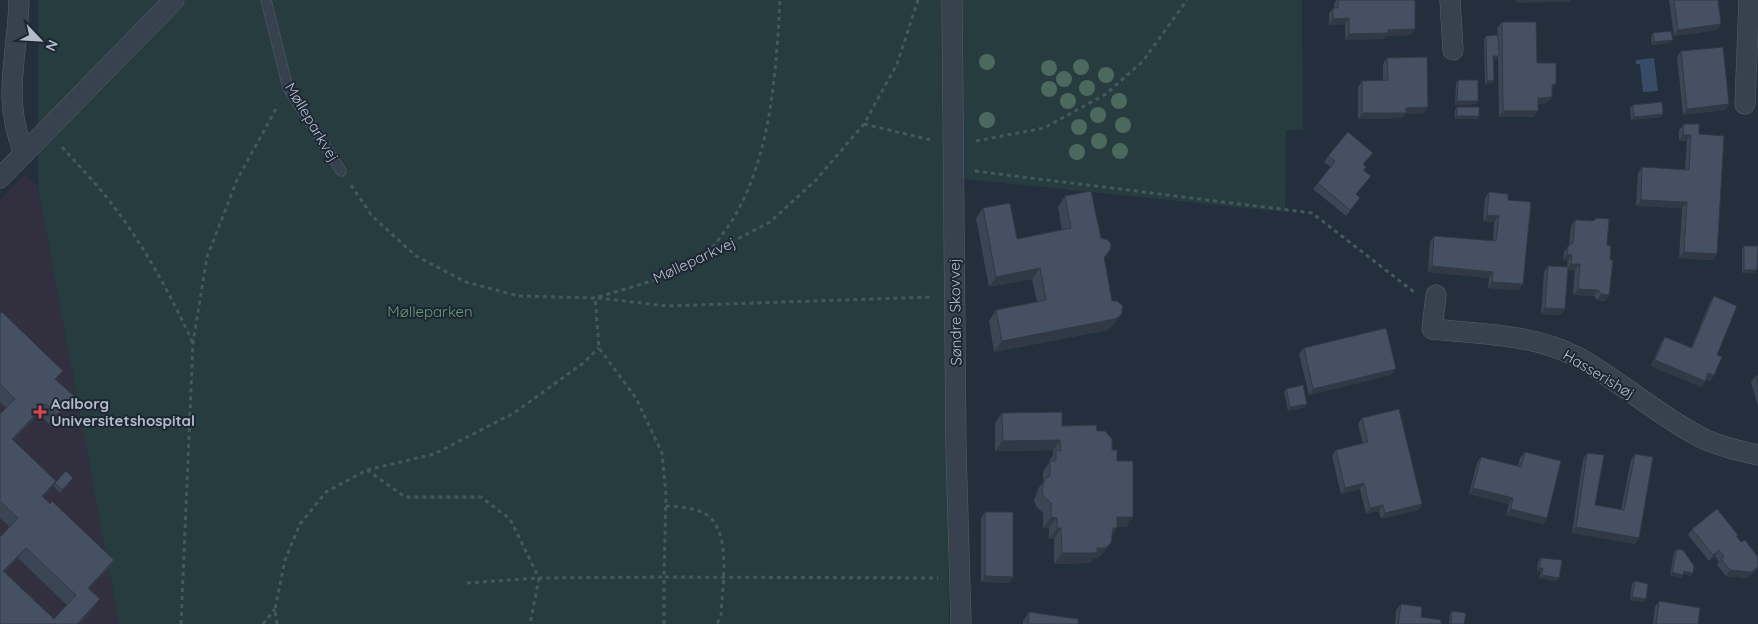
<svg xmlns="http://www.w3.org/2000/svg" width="1758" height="624" font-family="Quicksand,sans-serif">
<rect width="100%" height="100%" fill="#242f3e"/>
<!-- medical -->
<polygon fill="#32303f" points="25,174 38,187 119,624 0,624 0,200"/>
<!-- green -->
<polygon fill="#263c3f" points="38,0 1302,0 1303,130 1286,130 1285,212 945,177 949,624 119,624 38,187"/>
<!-- water -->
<polygon fill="#394c67" points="1654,58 1658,91 1643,92 1640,64 1636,64 1636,60"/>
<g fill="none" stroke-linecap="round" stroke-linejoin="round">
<defs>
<polyline id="service" points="266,0 288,88 341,171"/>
<g id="minor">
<path d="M 19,0 C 18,56 1,98 24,153"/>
<polyline points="952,0 956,448 961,624"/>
<polyline points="1450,0 1453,50"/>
<polyline points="1745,104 1749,0"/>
<polyline points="0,178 174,0"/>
<path d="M 1436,295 L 1432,329 C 1480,334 1536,334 1579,358 C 1621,382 1658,415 1700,437 C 1718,446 1739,451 1758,455"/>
</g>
</defs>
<!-- service casing -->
<use href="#service" stroke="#565f6c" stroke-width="11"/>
<!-- minor casing -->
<use href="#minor" stroke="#565f6c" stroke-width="21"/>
<!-- path -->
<g stroke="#44595c" stroke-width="3" stroke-dasharray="4 4" stroke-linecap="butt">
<polyline points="864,124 931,140"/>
<polyline points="976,141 1044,128 1106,94 1143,61 1187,0"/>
<path d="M 62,147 C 79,166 96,183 111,203 C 144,245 170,294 193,343"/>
<polyline points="975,171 1312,213 1414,292"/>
<polyline points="351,185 372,216 416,256 466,282 518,296 595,298 665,277 770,222 815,181 864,124 897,64 918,0"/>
<path d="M 708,254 C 716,243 725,231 733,219 C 771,156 776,73 780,0"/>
<polyline points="598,298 667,306 932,297"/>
<polyline points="367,470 405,497 481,497 510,519 539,578 664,577 666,495 662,453 636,398 599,348 595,298"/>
<path d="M 666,506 C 678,507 692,507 704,513 C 733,529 722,587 721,615 L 717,624"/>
<polyline points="467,583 539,578 530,624"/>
<polyline points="181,624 193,343 207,257 237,180 278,105"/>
<polyline points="263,624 275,609"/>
<polyline points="277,624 275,609 285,560 300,524 326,492 367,470 434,454 514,413 582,364 599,348"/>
<polyline points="664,624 664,577 938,578"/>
</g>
<!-- service -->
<use href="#service" stroke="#38414e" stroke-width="10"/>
<!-- minor -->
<use href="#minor" stroke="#38414e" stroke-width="20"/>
</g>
<!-- trees -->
<g fill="#4b6a5d">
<circle cx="987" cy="62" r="8"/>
<circle cx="1081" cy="67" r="8"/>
<circle cx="1049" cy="68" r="8"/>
<circle cx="1106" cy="75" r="8"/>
<circle cx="1064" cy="79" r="8"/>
<circle cx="1087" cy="88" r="8"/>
<circle cx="1049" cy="89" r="8"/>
<circle cx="1068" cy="101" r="8"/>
<circle cx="1119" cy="101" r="8"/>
<circle cx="1098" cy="115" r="8"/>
<circle cx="987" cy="120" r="8"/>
<circle cx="1123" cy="125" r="8"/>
<circle cx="1079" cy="127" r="8"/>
<circle cx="1099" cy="141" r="8"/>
<circle cx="1120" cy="151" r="8"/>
<circle cx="1077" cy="152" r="8"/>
</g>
<!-- wall -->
<g fill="#3b4654" fill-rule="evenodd">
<polygon points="1336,0 1415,0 1411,35 1386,36 1383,39 1345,40 1345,24 1329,25 1329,14 1333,8 1334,8 1334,4"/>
<polygon points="1669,0 1718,0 1721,24 1717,30 1674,36"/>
<polygon points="1502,22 1537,63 1552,90 1547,103 1538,104 1533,117 1499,117 1498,57 1497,59 1494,59 1494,80 1492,83 1485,84 1484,39 1486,36 1498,35 1497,28"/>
<polygon points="1653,33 1670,43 1652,45 1651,37"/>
<polygon points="1681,51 1729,104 1725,110 1683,115 1677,57"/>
<polygon points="1387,58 1424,113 1405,114 1402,118 1358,119 1358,87 1362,81 1383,80 1383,64"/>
<polygon points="1458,80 1476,104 1455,105 1456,83"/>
<polygon points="1633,105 1663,114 1660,117 1631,120 1630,108"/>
<polygon points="1457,107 1479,116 1477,119 1455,119 1455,110"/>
<polygon points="1684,124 1699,134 1713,260 1679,258 1682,208 1636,206 1638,173 1642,167 1685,170 1687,141 1679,141 1679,130"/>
<polygon points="1373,153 1363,164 1366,167 1364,171 1371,176 1356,194 1360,198 1346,216 1313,189 1331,167 1324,162 1328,156"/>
<polygon points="1489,192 1508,200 1519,290 1488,288 1489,278 1428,272 1430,242 1434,236 1493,241 1494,222 1483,221 1485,198"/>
<polygon points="1065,196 1110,250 1104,259 1112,301 1121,315 1113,325 1108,330 994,352 989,321 996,310 1037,302 1032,279 989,287 976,218 983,208 1017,239 1062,230 1058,207"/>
<polygon points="1575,220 1607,245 1605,301 1597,300 1594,296 1573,295 1575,270 1568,270 1561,315 1541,314 1544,272 1548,266 1567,267 1568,261 1563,260 1564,252 1569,245 1571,226"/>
<polygon points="1744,246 1755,273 1742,273 1742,249"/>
<polygon points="1714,296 1717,355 1714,375 1710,381 1706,380 1701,387 1651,366 1661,343 1665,337 1691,348 1710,302"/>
<path d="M 0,314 L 56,380 L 66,407 L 49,424 L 39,414 L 14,440 L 49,491 L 43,497 L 114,560 L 107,571 L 89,589 L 93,610 L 79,624 L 0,624 L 0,537 L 10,527 L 0,518 L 0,414 L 6,408 L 0,402 ZM 18,558 L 67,605 L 54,619 L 5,572 Z"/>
<polygon points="1304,348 1391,375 1309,395 1299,354"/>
<polygon points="1758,375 1758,407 1751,382 1756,376"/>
<polygon points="1286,389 1305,407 1288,411 1284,392"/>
<polygon points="1002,413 1062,426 1097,431 1112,450 1117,461 1133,517 1126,527 1117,527 1112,535 1111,543 1103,553 1098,558 1093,558 1090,563 1054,564 1054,539 1049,539 1049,528 1043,528 1043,513 1036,506 1034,501 1038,489 1043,482 1043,472 1049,463 1049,461 1053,455 1053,450 995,451 995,423"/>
<polygon points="1362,418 1422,504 1418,510 1381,519 1379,511 1366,514 1360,489 1341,494 1332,456 1336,450 1363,444 1358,424"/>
<polygon points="1525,452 1547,518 1543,524 1506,515 1509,504 1469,494 1477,463 1481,457 1518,466 1520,458"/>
<polygon points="1587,453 1595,505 1621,510 1631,460 1635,454 1639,538 1635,544 1572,533 1583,459"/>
<polygon points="73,478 60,493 53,486 55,483"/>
<polygon points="985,512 1013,577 1009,583 981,582 981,518"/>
<polygon points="1692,529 1738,535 1737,537 1741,542 1758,557 1758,569 1747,578 1726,576 1717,565 1719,562 1715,556 1709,561 1688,535"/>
<polygon points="1677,549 1691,576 1684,574 1681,578 1670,575 1674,552"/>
<polygon points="1541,558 1556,581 1539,578 1541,572 1537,571 1538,561"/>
<polygon points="1635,581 1646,599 1643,602 1630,600 1632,584"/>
<polygon points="1659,601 1698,624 1653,624 1655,607"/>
<polygon points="1401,604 1421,617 1441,624 1395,624 1396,610"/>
<polygon points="1452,611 1464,624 1449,624 1450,614"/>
<polygon points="1029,612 1078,624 1023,624 1023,621"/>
</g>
<!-- shaded-wall -->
<g fill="#303945">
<polygon points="1517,0 1571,0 1569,2 1515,3"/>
<polygon points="1349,18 1345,24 1329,25 1333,19"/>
<polygon points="1721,24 1717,30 1674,36 1678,30"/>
<polygon points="1415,29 1411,35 1386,36 1383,39 1345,40 1349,34 1388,30"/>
<polygon points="1673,40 1670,43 1652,45 1654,42"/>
<polygon points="1493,56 1499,56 1497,59 1491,59"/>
<polygon points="1494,80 1492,83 1485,84 1487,81"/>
<polygon points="1556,84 1552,90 1547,91 1552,85"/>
<polygon points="1552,97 1547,103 1533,104 1538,98"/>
<polygon points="1457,101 1478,101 1476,104 1455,105"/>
<polygon points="1729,104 1725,110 1683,115 1687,109"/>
<polygon points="1428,107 1424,113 1405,114 1402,118 1358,119 1362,113 1406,108"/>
<polygon points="1503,111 1538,111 1533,117 1499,117"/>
<polygon points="1663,114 1660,117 1631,120 1634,117"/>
<polygon points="1457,116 1479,116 1477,119 1455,119"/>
<polygon points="1683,135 1691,135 1687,141 1679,141"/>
<polygon points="1641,200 1687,202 1682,208 1636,206"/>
<polygon points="1487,215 1499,216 1494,222 1483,221"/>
<polygon points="1684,252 1717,254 1713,260 1679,258"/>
<polygon points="1567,254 1572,255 1568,261 1563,260"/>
<polygon points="1571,264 1580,264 1575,270 1567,270"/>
<polygon points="1432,266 1493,272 1489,278 1428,272"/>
<polygon points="1040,268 1032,279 989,287 996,277"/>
<polygon points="1744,270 1757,270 1755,273 1742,273"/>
<polygon points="1492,282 1523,284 1519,290 1488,288"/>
<polygon points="1578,289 1598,290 1594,296 1573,295"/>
<polygon points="1601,294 1609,295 1605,301 1597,300"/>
<polygon points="1545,308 1565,309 1561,315 1541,314"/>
<polygon points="1121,315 1113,325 1108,330 994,352 1002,341"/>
<polygon points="1655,360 1705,381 1701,387 1651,366"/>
<polygon points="1396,369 1391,375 1309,395 1313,389"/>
<polygon points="1708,373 1714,375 1710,381 1704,379"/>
<polygon points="74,396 66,407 49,424 57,414"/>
<polygon points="46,404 39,414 5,449 12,439"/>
<polygon points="1307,404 1305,407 1288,411 1290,407"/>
<polygon points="1060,440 1053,450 995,451 1003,441"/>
<polygon points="56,481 49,491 34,507 42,496"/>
<polygon points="1364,483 1360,489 1341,494 1345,488"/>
<polygon points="1473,488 1513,498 1509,504 1469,494"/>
<polygon points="1422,504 1418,510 1381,519 1385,513"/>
<polygon points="1383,505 1379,511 1366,514 1370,508"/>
<polygon points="1511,509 1547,518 1543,524 1506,515"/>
<polygon points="1051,517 1057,518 1049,528 1043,528"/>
<polygon points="1117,517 1133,517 1126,527 1110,527"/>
<polygon points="1576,527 1639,538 1635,544 1572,533"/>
<polygon points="1057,528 1061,528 1054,539 1049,539"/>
<polygon points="1113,528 1117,528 1110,538"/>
<polygon points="1111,543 1103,553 1098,558 1093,558 1090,563 1054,564 1062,553 1097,548"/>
<polygon points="26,548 18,558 0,577 3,571"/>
<polygon points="1719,550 1715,556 1709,561 1713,555"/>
<polygon points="114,560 107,571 81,598 88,588"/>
<polygon points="1758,567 1758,569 1747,578 1726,576 1730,570"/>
<polygon points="1539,568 1543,568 1541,572 1537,571"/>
<polygon points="1684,571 1693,573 1691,576 1682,574"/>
<polygon points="1672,572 1683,575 1681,578 1670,575"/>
<polygon points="1542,575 1559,578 1556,581 1539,578"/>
<polygon points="985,576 1013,577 1009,583 981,582"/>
<polygon points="1632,597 1646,599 1643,602 1630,600"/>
<polygon points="100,599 93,610 79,624 77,624"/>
</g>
<!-- building -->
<g fill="#455162" stroke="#303945" fill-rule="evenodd">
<polygon points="1338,0 1415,0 1415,29 1388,30 1388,33 1349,34 1349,18 1333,19 1333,8 1338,8"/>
<polygon points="1674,0 1718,0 1721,24 1678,30"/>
<polygon points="1502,22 1536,22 1537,63 1556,63 1556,84 1552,85 1552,97 1538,98 1538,111 1503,111"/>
<polygon points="1671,31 1673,40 1654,42 1653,33"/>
<polygon points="1498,35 1499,56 1493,56 1494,80 1487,81 1486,36"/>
<polygon points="1723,47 1729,104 1687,109 1681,51"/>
<polygon points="1427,57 1428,107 1406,108 1406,113 1362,113 1362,81 1388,80 1387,58"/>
<polygon points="1458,80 1478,80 1478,101 1457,101"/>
<polygon points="1662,102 1663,114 1634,117 1633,105"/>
<rect x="1457" y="107" width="22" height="9"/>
<polygon points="1684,124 1699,124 1699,134 1724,136 1717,254 1684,252 1687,202 1641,200 1642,167 1689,170 1691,135 1683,135"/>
<polygon points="1348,132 1373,153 1363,164 1366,167 1363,170 1371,176 1356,194 1360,198 1350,210 1318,183 1335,161 1328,156"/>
<polygon points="1091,191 1101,238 1108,240 1111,244 1110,250 1104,257 1112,301 1117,301 1123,306 1121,315 1115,319 1002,341 996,310 1046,300 1040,268 996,277 983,208 1010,203 1017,239 1071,228 1065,196"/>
<polygon points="1489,192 1508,194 1508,200 1531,202 1523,284 1492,282 1493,272 1432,266 1434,236 1496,241 1499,216 1487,215"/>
<polygon points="1597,218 1609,219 1607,245 1611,246 1610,260 1613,260 1609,295 1601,294 1598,290 1578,289 1580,264 1571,264 1572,255 1567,254 1568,246 1573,243 1575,220 1593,221"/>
<polygon points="1744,246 1758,246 1757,270 1744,270"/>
<polygon points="1548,266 1568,267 1565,309 1545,308"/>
<polygon points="1714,296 1737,306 1717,355 1722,357 1714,375 1708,373 1705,381 1655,360 1665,337 1692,348"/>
<path d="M 2,312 L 63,371 L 55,379 L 74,396 L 57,414 L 46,404 L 12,439 L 56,481 L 42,496 L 50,504 L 52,501 L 114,560 L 88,588 L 100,599 L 77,624 L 0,624 L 0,537 L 18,518 L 0,501 L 0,414 L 15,399 L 0,384 L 0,314 ZM 26,548 L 76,595 L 54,619 L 3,571 Z"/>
<polygon points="1386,328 1396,369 1313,389 1304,348"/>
<polygon points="1758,375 1758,385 1756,376"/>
<polygon points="1303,385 1307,404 1290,407 1286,389"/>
<polygon points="1399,409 1422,504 1385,513 1383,505 1370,508 1364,483 1345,488 1336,450 1368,442 1362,418"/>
<polygon points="1062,412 1062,426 1096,425 1097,431 1105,431 1112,439 1112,450 1117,450 1117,461 1133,461 1133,517 1117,517 1117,528 1113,528 1111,543 1105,548 1097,548 1097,553 1062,553 1061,528 1057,528 1057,518 1051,517 1051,503 1043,496 1042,490 1045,479 1050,476 1050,461 1056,461 1056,450 1061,451 1060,440 1003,441 1002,413"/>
<polygon points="1525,452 1561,461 1547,518 1511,509 1513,498 1473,488 1481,457 1521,467"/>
<polygon points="1587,453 1604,455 1595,505 1624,510 1635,454 1653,457 1639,538 1576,527"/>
<polygon points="66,471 73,478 62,490 55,483"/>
<polygon points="1717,509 1738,535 1736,536 1741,542 1745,540 1758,557 1758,567 1751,572 1730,570 1721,559 1724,557 1719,550 1713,555 1692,529"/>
<polygon points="985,512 1013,512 1013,577 985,576"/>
<polygon points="1677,549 1683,550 1694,566 1693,573 1684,571 1683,575 1672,572"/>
<polygon points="1541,558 1562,560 1559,578 1542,575 1543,568 1539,568"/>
<polygon points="1635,581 1648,584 1646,599 1632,597"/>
<polygon points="1659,601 1700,608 1698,624 1656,624"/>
<polygon points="1401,604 1422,607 1421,617 1441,620 1441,624 1398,624"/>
<polygon points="1452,611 1466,613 1464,624 1451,624"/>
<polygon points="1029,612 1078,619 1078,624 1028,624"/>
</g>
<!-- markers -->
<path fill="#e0444e" stroke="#1d2633" stroke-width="2" d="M37.5 404.5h5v5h5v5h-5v5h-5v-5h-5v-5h5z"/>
<g text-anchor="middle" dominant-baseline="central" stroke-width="4" stroke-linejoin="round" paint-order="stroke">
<!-- street labels -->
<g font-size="15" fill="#b4bcc9" stroke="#1d2633">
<text transform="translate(312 122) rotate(59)">Mølleparkvej</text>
<text transform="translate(694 260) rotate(-25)">Mølleparkvej</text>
<text transform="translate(955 312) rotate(-91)">Søndre Skovvej</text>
<text transform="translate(1599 374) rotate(31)">Hasserishøj</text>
</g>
<!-- park labels -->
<g font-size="15" fill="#6b9a76" stroke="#1d2633">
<text x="430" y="311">Mølleparken</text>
</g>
<!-- poi labels -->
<g font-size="15" font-weight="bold" fill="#b4bcc9" stroke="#1d2633" text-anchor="start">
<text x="51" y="403">Aalborg<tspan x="51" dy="17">Universitetshospital</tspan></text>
</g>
</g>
<!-- north arrow -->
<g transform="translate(40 40) rotate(115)" stroke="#1d2633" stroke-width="4" paint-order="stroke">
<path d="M0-4L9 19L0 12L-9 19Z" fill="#b4bcc9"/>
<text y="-8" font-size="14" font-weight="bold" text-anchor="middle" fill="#b4bcc9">N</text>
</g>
</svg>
